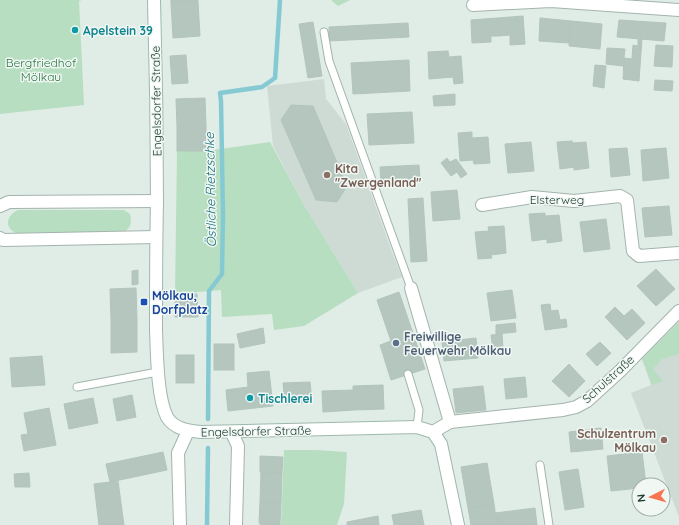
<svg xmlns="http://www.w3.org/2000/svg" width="679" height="525" font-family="Quicksand,sans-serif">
<rect width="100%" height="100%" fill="#e0ece6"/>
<!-- built -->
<g fill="#cedbd5">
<polygon points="324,79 326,99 346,124 392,252 402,277 358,293 304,205 273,146 267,86"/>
<polygon points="679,322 679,517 631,393 651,385 642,359"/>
</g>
<!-- green -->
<g fill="#b8dec1">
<polygon points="0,0 82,0 79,1 84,105 0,114"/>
<polygon points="331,0 350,0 338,6"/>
<polygon points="270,142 304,205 358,293 304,326 274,330 272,314 222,317 221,290 175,294 177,151 206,151"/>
<path d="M 18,210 L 124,210 L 130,214 C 132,223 131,227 124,232 L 16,233 C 3,227 7,215 18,210 Z"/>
<polygon points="679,322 679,354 662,359 653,369 663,381 652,385 642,359"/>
<polygon points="284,450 315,450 347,452 344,504 337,525 281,525"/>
</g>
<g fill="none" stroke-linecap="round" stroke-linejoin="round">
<!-- stream -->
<g stroke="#85cad3" stroke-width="4.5">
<polyline points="208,419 209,291 222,274 223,214 221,101 220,93 262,87 275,78 280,0"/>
<polyline points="207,525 208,448"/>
</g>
</g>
<!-- building -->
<g fill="#b5c6bf" stroke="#b2c5bd">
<polygon points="171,0 198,0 198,2 171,3"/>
<polygon points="198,2 200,36 173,38 171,3"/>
<polygon points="523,16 525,44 510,45 510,35 499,36 498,18"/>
<polygon points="498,18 499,36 491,36 491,42 472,43 471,20"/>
<polygon points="540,18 571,21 569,43 539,41"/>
<polygon points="619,20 666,23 664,41 617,37"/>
<polygon points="571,21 602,24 600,49 569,46"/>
<polygon points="313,22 322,76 308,78 299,24"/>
<polygon points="408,23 409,37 329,41 329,27"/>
<polygon points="638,39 642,39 639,81 623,79 624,58 632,59 633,45 638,46"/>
<polygon points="656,45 673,46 672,67 654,66"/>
<polygon points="607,48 625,49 623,66 606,64"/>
<polygon points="448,51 449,57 461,56 463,83 454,84 453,77 429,79 428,52"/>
<polygon points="186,55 188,83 172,84 170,56"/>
<polygon points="409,60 410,91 353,94 351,63"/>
<polygon points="595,65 606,66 604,88 593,86"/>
<polygon points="655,80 673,81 672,91 654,90"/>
<polygon points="455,94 455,105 434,106 433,96"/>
<polygon points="205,98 206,126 177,126 176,99"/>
<polygon points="291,105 313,106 347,186 337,202 316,200 281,120"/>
<polygon points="412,112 414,143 369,145 367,114"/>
<rect x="177" y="126" width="29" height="25"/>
<polygon points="472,132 472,138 488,137 490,163 474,164 473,160 460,161 458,133"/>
<polygon points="572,141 573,143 586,142 589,168 574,170 574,167 560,169 557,142"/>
<polygon points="531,142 534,171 508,173 505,144"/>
<polygon points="627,148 630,175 611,177 609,149"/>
<polygon points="666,148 669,178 643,181 641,150"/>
<polygon points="447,158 457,172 451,176 441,163"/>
<polygon points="456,159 467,174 461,178 450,162"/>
<polygon points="419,165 420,180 381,182 380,167"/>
<polygon points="457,190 460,219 433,221 431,192"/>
<polygon points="423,198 427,261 411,262 408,199"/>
<polygon points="669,206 672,235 645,237 642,208"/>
<polygon points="545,213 545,216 559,215 562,241 547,243 547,239 532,241 529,214"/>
<polygon points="606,219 610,249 584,252 580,222"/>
<polygon points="504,226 506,253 491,255 492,258 478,259 475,232 489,231 488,227"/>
<polygon points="656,269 675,289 656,306 637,286"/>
<polygon points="138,270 138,284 132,285 132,271"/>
<polygon points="136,288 137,320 111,320 110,289"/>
<polygon points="512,290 516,318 491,321 487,293"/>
<polygon points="399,292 425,369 391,380 380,345 391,341 377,300"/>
<polygon points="175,294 197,294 198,317 175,317"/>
<polygon points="550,304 551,311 558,310 560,320 566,319 567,327 545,330 541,305"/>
<polygon points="615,307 624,316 632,309 645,323 627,340 605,317"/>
<polygon points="111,320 137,320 137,352 111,353"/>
<polygon points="515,323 516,332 496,334 496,325"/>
<polygon points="263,328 265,343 240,348 237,334"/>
<polygon points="502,334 503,349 493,350 491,335"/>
<polygon points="476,338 478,358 444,361 442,342"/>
<polygon points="600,342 611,353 597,366 586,354"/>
<rect x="214" y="344" width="20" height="26"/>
<rect x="176" y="355" width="18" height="28"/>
<polygon points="42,356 45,385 12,387 10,358"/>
<polygon points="569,364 585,381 569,397 552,381"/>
<polygon points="269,371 273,406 228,411 226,390 248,387 247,373"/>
<polygon points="525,377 527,397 506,399 504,379"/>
<polygon points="310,382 312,402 285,404 283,383"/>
<polygon points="383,385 384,409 354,410 353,386"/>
<polygon points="483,386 486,410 456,413 453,389"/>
<polygon points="354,390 354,410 323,412 322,391"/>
<polygon points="132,395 136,417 117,421 113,399"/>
<polygon points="93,398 98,423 69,429 64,404"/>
<polygon points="49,408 56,445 24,451 21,435 28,434 24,413"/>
<polygon points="601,428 603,449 571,452 569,432"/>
<polygon points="163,452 167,470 110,482 106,464"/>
<polygon points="642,452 646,485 639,485 639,488 611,491 607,456"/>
<polygon points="260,456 283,457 282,473 260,472"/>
<polygon points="487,463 494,504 468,508 461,467"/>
<polygon points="578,469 584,507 565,510 559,472"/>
<polygon points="261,472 282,473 281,503 260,502"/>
<polygon points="29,473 30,487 15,487 14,474"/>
<polygon points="118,481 124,525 99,525 94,484"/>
<polygon points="260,502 281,503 280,524 259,523"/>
<polygon points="494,504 497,525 471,525 468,508"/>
<polygon points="535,508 537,525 497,525 495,513"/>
<polygon points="421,510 424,525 394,525 392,515"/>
<polygon points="378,516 379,525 347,525 347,522"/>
<polygon points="261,523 280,524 280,525 260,525"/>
</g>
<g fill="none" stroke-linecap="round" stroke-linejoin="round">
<defs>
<g id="service">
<polyline points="324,32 329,61 411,288"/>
<polyline points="408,374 419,410 417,427"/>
<polyline points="77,387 158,372"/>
<polyline points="540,465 549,525"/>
</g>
<g id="minor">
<polyline points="473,5 551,1 679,10"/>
<polyline points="482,205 532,197 574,201 620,196 627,200 633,251 639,256 679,253"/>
<polyline points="0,206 9,202 157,201"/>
<polyline points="0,238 3,240 156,237"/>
<polyline points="411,288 450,422"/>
<polyline points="433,432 450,422 563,410 576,407 587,401 620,371 679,311"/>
<polyline points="232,433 238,446 236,525"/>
<polyline points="180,525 178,453 188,431"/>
</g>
<path id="secondary" d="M 154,0 C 156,68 157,135 157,203 C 156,245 156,288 156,330 C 157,353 157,397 167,417 C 174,429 189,431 201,432 L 417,427 L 433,432 L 441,444 L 458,525"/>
</defs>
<!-- service casing -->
<use href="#service" stroke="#a3b4ad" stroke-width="9"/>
<!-- minor casing -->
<use href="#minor" stroke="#a3b4ad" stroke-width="14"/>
<!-- secondary casing -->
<use href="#secondary" stroke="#9eb8ae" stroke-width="14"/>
<!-- service -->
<use href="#service" stroke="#fff" stroke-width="7"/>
<!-- minor -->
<use href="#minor" stroke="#fff" stroke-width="12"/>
<!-- secondary -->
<use href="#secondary" stroke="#fff" stroke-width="12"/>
</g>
<!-- markers -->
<g fill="#0f9aa8" stroke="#f1f8f4" stroke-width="1.5">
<circle cx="75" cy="30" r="4"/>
<circle cx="250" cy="398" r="4"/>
</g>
<g fill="#8d6e63" stroke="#f1f8f4" stroke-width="1.5">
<circle cx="327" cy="175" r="4"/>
<circle cx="664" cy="440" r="4"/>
</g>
<rect fill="#1a4fb4" stroke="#f1f8f4" stroke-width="1.5" x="140" y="298" width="8" height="8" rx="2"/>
<circle fill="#5c6f8a" stroke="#f1f8f4" stroke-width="1.5" cx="396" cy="343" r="4"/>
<g text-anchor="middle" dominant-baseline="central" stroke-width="3" stroke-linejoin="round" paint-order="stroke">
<!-- culture labels -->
<g font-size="12" font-weight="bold" fill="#0d838f" stroke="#f1f8f4" text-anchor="start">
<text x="83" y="30">Apelstein 39</text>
<text x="258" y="398">Tischlerei</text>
</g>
<!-- park labels -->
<g font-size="12" fill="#297543" stroke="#f1f8f4">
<text x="41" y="62">Bergfriedhof<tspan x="41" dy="14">Mölkau</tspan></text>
</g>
<!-- street labels -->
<g font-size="12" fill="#203d34" stroke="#f1f8f4">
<text transform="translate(156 101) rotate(-91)">Engelsdorfer Straße</text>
<text x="557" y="199">Elsterweg</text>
<text transform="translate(608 379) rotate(-42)">Schulstraße</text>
<text transform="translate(256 431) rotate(-1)">Engelsdorfer Straße</text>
</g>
<!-- education labels -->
<g font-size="12" font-weight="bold" fill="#785e54" stroke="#f1f8f4" text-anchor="start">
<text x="335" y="168">Kita<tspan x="335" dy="14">"Zwergenland"</tspan></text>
<text x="656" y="433" text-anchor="end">Schulzentrum<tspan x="656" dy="14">Mölkau</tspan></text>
</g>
<!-- transit labels -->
<g font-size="12" font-weight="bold" fill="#164399" stroke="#f1f8f4" text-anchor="start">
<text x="152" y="295">Mölkau,<tspan x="152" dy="14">Dorfplatz</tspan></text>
</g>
<!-- service labels -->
<g font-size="12" font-weight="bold" fill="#4e5e75" stroke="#f1f8f4" text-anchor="start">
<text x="404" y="336">Freiwillige<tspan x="404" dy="14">Feuerwehr Mölkau</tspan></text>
</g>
<!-- water labels -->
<g font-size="13" font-style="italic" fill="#186e7b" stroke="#f1f8f4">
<text transform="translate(210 190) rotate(-91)">Östliche Rietzschke</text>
</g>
</g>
<!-- north arrow -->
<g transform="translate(651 497) rotate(264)"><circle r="19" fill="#f1f8f4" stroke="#9dada7"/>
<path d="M0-3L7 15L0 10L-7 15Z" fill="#f87452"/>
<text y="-6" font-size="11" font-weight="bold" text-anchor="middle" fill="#203d34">N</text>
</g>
</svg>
